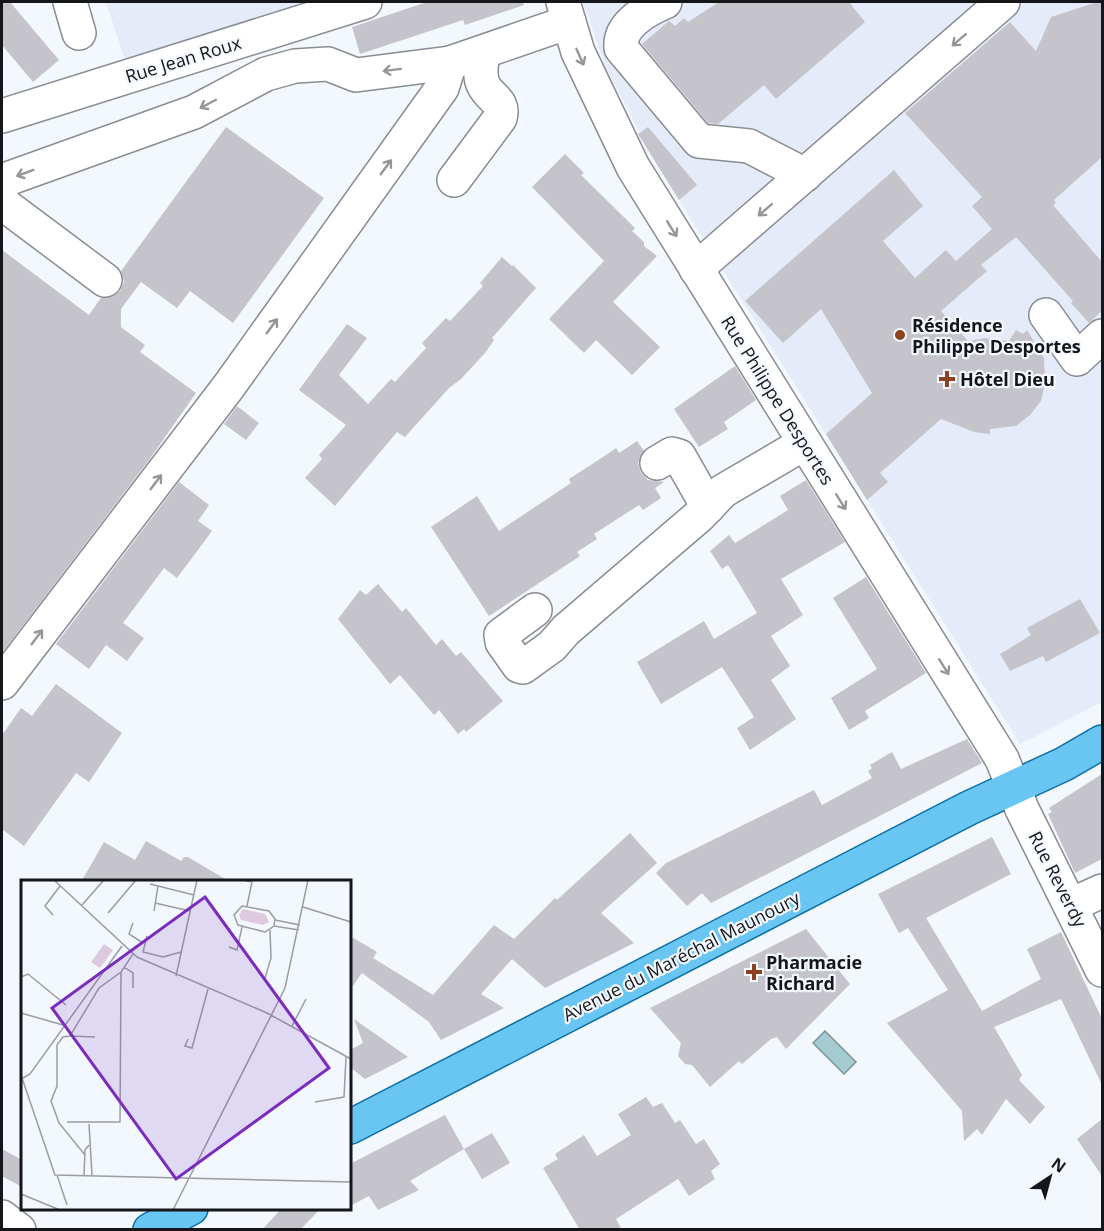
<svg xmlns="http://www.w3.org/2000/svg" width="1104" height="1231" font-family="'Open Sans',sans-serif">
<rect width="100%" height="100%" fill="#f3f7fe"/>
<!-- built -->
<g fill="#e5ebf9">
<polygon points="106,2 318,2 127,66"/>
<polygon points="583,2 1102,2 1102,702 1020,744 656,163 605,66"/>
</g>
<!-- water -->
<polygon fill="#a5cbd3" stroke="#7a959b" stroke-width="1.5" points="825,1031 856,1062 844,1074 813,1043"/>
<!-- building -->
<g fill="#c5c4cb">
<polygon points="2,2 10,2 59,60 33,82 2,45"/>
<polygon points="427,2 523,2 524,5 465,25 463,20 360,54 352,27"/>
<polygon points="719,2 849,2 865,22 776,99 764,85 718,124 708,123 642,44 669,21 675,26 684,18 688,22"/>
<polygon points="1097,2 1102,2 1102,157 1054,200 1056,203 1053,205 1102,262 1102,311 1089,323 1071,303 1073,301 1016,237 981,265 987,271 941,311 968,341 986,338 1009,341 1016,330 1023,334 1027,330 1044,358 1045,383 1041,401 1030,415 1016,426 990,429 990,434 974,432 941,419 880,473 888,482 867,500 826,434 872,393 821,309 783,343 745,301 894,170 923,206 883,241 915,278 946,250 956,261 992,229 972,206 982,197 905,113 1010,22 1036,51 1051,17"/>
<polygon points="226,127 324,198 233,323 190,291 177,308 141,282 121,309 121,327 145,345 140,352 196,393 149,460 2,653 2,250 89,315 101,298 112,297 120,291 124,282 121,271"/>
<polygon points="648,127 697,185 679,200 638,134"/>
<polygon points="565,154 584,173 581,175 635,228 632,231 644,242 644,246 657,256 613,302 660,347 632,375 596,340 584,353 549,319 604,261 532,187"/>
<polygon points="502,257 512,266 513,265 536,288 492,338 494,340 485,353 461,379 449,388 405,437 397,432 335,506 305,478 322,459 319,455 346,425 299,390 347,324 367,338 339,375 368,404 391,379 395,382 426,348 422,343 446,318 450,321 483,286 480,283"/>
<polygon points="735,366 756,400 724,422 728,429 699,447 674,409"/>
<polygon points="237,406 259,423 246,440 224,424"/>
<polygon points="637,441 644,451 638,463 641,473 648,480 664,482 655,488 661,498 643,510 639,505 594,534 597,539 577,552 580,556 489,616 431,527 477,496 499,531 571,483 569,479 606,455 616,448 619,453"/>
<polygon points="806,480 845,542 781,579 803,615 771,636 790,666 771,680 796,719 750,750 737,728 754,717 722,667 661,704 637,662 704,621 714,639 757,613 728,565 722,569 710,551 729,535 735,543 788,510 780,496"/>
<polygon points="179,482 209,505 198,521 212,531 177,578 164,568 123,623 144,638 127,661 106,645 89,669 56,644"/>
<polygon points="866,577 926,673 865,711 869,718 849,730 831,698 877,669 833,598"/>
<polygon points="378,584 402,612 406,608 436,645 442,639 456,656 461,652 503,701 466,732 464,729 458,734 439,710 434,715 400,675 390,684 338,619 360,590 366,595"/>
<polygon points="1080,599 1100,633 1046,662 1043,656 1010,671 1000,654 1031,635 1027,628"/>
<polygon points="56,684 122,733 89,782 76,773 24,846 2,829 2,735 21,708 32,716"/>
<polygon points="967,739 982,763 711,903 702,893 687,906 656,873 666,863 814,790 822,805 872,778 868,771 872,768 870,765 892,752 901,769"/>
<polygon points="1102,774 1102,859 1075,873 1048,814 1052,812 1049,808"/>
<polygon points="630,833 657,863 601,913 634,943 545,988 512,959 481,994 504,1008 441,1040 429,1022 362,973 350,990 350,936 377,952 373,958 433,995 494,925 514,939 555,898 557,900"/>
<polygon points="992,837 1011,874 926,918 982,1011 1041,979 1027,949 1061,932 1102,1019 1102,1085 1061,999 994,1027 1022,1075 1019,1080 1045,1107 1030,1124 1006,1099 982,1135 977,1129 964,1141 962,1111 887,1023 948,990 908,928 899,933 878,894"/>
<polygon points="146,841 181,861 184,857 188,857 230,882 81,882 104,842 135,860"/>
<polygon points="806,929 850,984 786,1049 777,1037 771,1039 742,1064 739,1061 710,1087 692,1065 685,1064 678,1056 681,1043 650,1008"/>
<polygon points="354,1019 408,1057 365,1079 350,1067 350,1050 363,1043"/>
<polygon points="646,1097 653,1107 662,1103 675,1123 680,1120 696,1144 704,1139 720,1164 711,1171 715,1179 689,1196 678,1179 616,1219 622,1230 580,1230 543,1168 558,1159 555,1154 584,1135 597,1156 631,1135 618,1114"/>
<polygon points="445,1115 464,1149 410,1181 419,1190 378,1210 369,1196 350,1206 350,1164"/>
<polygon points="1102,1119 1102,1176 1077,1139"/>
<polygon points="492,1133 510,1163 482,1179 464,1149"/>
<polygon points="2,1149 22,1160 22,1187 2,1176"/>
<polygon points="281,1209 320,1209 300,1230 262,1230"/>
</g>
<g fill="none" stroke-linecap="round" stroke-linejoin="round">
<defs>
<g id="minor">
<polyline points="70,2 79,33"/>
<polyline points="563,2 578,52 633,167 1002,759 1022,809 1102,970"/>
<path d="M 665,2 C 646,10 619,25 621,48 L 699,141 L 749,146 L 805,175"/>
<polyline points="2,116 365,2"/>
<path d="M 454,180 L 500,118 C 505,101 491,99 484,86 C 478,75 482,63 483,52"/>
<polyline points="2,185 10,178 194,112 266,74 295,66 328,64 356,75 450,63 569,22"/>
<polyline points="2,203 105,280"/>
<polyline points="696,269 1003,2"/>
<polyline points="1046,315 1077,359 1102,336"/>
<polyline points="657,463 672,454 679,456 708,507"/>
<polyline points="535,610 501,635 502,642 519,666 523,667 552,646 566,630 699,516 723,491 805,443"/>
<polyline points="2,683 229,386 442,88 450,63"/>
<polyline points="1071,905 1102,891"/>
<polyline points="2,1217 19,1230"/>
</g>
<g id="major">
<polyline points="350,1127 969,808 1064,764 1102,742"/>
<polyline points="150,1230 191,1208"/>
</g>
</defs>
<!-- minor casing -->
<use href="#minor" stroke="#898c92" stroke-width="36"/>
<!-- major casing -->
<use href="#major" stroke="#0b6fa0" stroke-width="36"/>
<!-- minor -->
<use href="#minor" stroke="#fff" stroke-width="33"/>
<!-- major -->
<use href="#major" stroke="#69c5f1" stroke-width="33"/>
</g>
<!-- one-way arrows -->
<defs><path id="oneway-shaft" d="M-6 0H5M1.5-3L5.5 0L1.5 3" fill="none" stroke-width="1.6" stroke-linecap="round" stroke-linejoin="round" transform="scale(1.5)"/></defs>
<g stroke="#969698">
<use href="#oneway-shaft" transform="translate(959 40) rotate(139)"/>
<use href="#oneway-shaft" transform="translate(580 57) rotate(66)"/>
<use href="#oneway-shaft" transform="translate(392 70) rotate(173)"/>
<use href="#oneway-shaft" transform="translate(208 104) rotate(152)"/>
<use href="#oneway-shaft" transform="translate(386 167) rotate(-54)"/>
<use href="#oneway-shaft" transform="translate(25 173) rotate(160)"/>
<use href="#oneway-shaft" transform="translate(765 210) rotate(139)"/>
<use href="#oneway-shaft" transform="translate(672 229) rotate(58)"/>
<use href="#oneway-shaft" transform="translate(272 326) rotate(-54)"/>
<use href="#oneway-shaft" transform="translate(156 482) rotate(-53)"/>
<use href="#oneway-shaft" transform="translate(841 502) rotate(58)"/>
<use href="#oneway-shaft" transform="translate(37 637) rotate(-53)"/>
<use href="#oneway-shaft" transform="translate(944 667) rotate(58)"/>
</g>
<!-- markers -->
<g fill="#8a4220" stroke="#f3f7fe" stroke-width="2">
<circle cx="900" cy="335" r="6"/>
<path d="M944 370h6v6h6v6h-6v6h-6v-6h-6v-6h6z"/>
<path d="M751 963h6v6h6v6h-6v6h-6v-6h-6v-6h6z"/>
</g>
<g text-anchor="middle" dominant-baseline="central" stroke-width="4.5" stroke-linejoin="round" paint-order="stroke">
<!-- street labels -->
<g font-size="18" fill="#151619" stroke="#f3f7fe">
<text transform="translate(183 59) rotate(-17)">Rue Jean Roux</text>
<text transform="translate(778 400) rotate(58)">Rue Philippe Desportes</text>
<text transform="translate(1058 879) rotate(63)">Rue Reverdy</text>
<text transform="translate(681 956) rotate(-27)">Avenue du Maréchal Maunoury</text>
</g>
<!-- poi labels -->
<g font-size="18" font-weight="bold" fill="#151619" stroke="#f3f7fe" text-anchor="start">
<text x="912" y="325">Résidence<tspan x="912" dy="21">Philippe Desportes</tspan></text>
<text x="960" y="379">Hôtel Dieu</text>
<text x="766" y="962">Pharmacie<tspan x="766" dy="21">Richard</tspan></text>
</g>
</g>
<!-- overview -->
<g transform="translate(21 880)">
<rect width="330" height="330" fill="#f3f7fe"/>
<path d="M 222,29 L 244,34 L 248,42 L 242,45 L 220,40 L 218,35 ZM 83,64 L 92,70 L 79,88 L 70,82 Z" fill="#ddcae0"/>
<path fill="none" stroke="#9a9da2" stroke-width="1.5" d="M 33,0 L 116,77 L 246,133 L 330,179M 222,0 L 231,2 L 226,26M 129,4 L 173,15M 134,23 L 169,31M 61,25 L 83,0M 221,26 L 248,31 L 254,39 L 253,46 L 244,52 L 217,45 L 213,35 ZM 282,27 L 330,42M 133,31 L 137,6M 87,33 L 115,0M 32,35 L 24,26 L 39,6M 254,40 L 279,45M 112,43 L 108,54 L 122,63M 253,46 L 278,50M 126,56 L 122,72 L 142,77 L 160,72M 208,67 L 216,70 L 221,47M 103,87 L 112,93 L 112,108M 155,96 L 176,0M 0,97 L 7,94 L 45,125M 244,98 L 250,78 L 249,50M 0,133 L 42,145M 271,146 L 285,119M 49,156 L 74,157M 167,159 L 164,166 L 171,168 L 187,109M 0,195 L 34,295 L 330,302M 2,198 L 9,194 L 101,66M 294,222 L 323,217 L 325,177M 46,242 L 99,242 L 100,92M 68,244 L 71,295M 64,275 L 38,243 L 30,221 L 36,206 L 36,165 L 42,157 L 49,156 L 78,108 L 100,92 L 112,74M 36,295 L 46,325M 63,295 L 64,270 L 68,265M 0,314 L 39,330M 152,330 L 264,108 L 287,0"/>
<path fill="#7b2cbf" fill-opacity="0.15" stroke="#7b2cbf" stroke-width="3" d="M 184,17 L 308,188 L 155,299 L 31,128 Z"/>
<rect width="330" height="330" fill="none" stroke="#151619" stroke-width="3"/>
</g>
<!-- border -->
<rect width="1104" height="1231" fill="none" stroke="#151619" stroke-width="6"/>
<!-- north arrow -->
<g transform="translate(1050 1177) rotate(36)" stroke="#f3f7fe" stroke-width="4.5" paint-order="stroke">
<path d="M0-4.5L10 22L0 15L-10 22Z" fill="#151619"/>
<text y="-9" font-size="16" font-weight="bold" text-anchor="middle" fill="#151619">N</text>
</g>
</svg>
